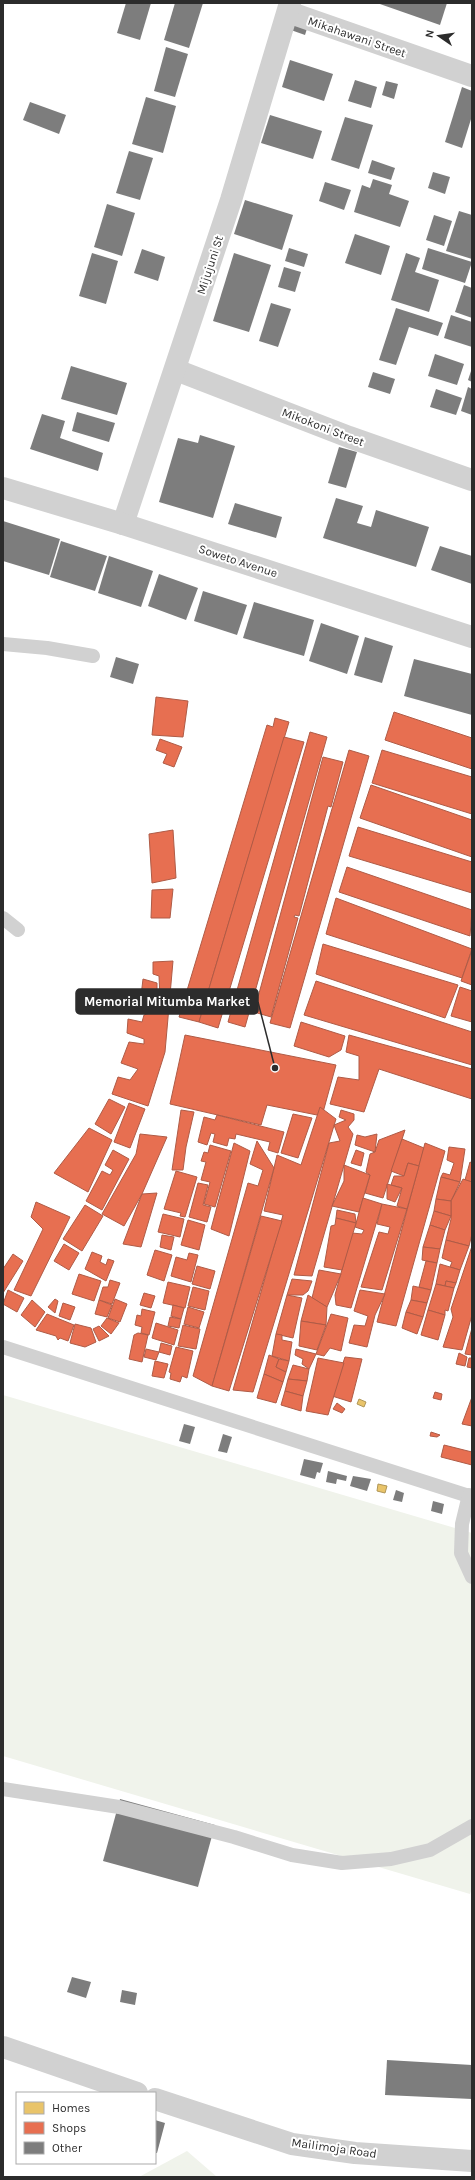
<svg xmlns="http://www.w3.org/2000/svg" width="475" height="2180" font-family="Karla,sans-serif">
<rect width="100%" height="100%" fill="#fff"/>
<!-- green -->
<g fill="#f0f3eb">
<polygon points="3,1395 472,1533 472,1888 470,1894 3,1756"/>
<polygon points="187,2151 217,2177 139,2177"/>
</g>
<!-- homes -->
<g fill="#e9c46a" stroke="#b09657">
<polygon points="359,1399 366,1402 364,1407 357,1404"/>
<polygon points="378,1484 387,1486 385,1493 377,1491"/>
</g>
<!-- shops -->
<g fill="#e76f51" stroke="#af5b46">
<polygon points="156,697 188,701 183,737 152,735"/>
<polygon points="394,712 472,738 472,769 385,740"/>
<polygon points="275,718 289,722 199,1022 179,1017 267,725 273,727"/>
<polygon points="310,732 327,737 245,1027 228,1022"/>
<polygon points="284,737 304,742 218,1028 199,1022"/>
<polygon points="160,739 182,747 174,767 163,763 167,754 156,750"/>
<polygon points="349,750 369,756 290,1028 270,1023"/>
<polygon points="382,750 472,777 472,814 372,783"/>
<polygon points="323,757 343,762 331,807 328,806 299,916 295,915 294,917 298,918 271,1017 254,1012"/>
<polygon points="371,785 472,820 472,857 360,818"/>
<polygon points="358,827 472,862 472,893 349,856"/>
<polygon points="173,830 176,878 152,883 149,834"/>
<polygon points="347,867 472,910 470,936 339,892"/>
<polygon points="173,889 170,918 151,918 152,890"/>
<polygon points="336,898 472,949 462,978 326,934"/>
<polygon points="323,944 458,985 445,1018 316,974"/>
<polygon points="472,950 472,985 461,981"/>
<polygon points="173,961 165,1052 148,1106 112,1094 118,1077 130,1080 138,1069 121,1063 129,1042 144,1044 144,1039 127,1033 128,1019 142,1022 144,1015 150,1013 153,1000 160,998 159,976 153,974 153,962"/>
<polygon points="143,979 157,983 157,998 141,996"/>
<polygon points="316,981 472,1032 472,1065 304,1015"/>
<polygon points="460,987 472,991 472,1022 451,1016"/>
<polygon points="301,1022 345,1036 341,1050 329,1057 294,1046"/>
<polygon points="185,1035 336,1065 322,1116 267,1105 261,1125 170,1104"/>
<polygon points="349,1035 472,1069 472,1099 379,1069 364,1112 330,1104 338,1077 359,1080 359,1056 346,1052"/>
<polygon points="109,1099 125,1107 111,1134 95,1124"/>
<polygon points="129,1103 145,1109 130,1148 114,1142"/>
<polygon points="320,1107 336,1119 253,1392 233,1390 283,1215 264,1211 277,1155 301,1165"/>
<polygon points="181,1110 194,1112 186,1147 183,1170 172,1170"/>
<polygon points="341,1110 354,1114 354,1120 348,1127 353,1134 312,1276 294,1275 329,1143 340,1141 334,1125 346,1120 339,1117"/>
<polygon points="293,1114 312,1118 298,1158 281,1153"/>
<polygon points="217,1115 284,1132 278,1153 268,1150 270,1142 236,1134 235,1139 229,1138 227,1146 213,1142 215,1134 211,1133 207,1145 198,1142 204,1117 215,1120"/>
<polygon points="89,1128 112,1140 88,1192 54,1173"/>
<polygon points="405,1130 383,1198 365,1193 370,1175 366,1172 370,1154 375,1152 379,1140"/>
<polygon points="140,1134 167,1137 142,1194 124,1226 102,1214 136,1154"/>
<polygon points="377,1134 375,1152 355,1145 357,1135 365,1137"/>
<polygon points="402,1139 424,1148 419,1166 408,1163 404,1176 391,1171"/>
<polygon points="257,1141 274,1168 212,1386 193,1376 248,1183 258,1186 263,1170 250,1164"/>
<polygon points="234,1143 250,1151 229,1236 211,1229"/>
<polygon points="425,1143 445,1151 396,1326 377,1322"/>
<polygon points="210,1145 231,1151 215,1207 204,1204 210,1182 201,1180 206,1162 201,1161 204,1152 208,1153"/>
<polygon points="449,1147 465,1149 460,1182 441,1177 443,1173 450,1175 454,1163 447,1160"/>
<polygon points="113,1150 129,1159 102,1210 86,1201 102,1171 110,1175 113,1170 105,1165"/>
<polygon points="356,1150 364,1153 361,1166 351,1163"/>
<polygon points="470,1162 472,1163 472,1182 465,1180"/>
<polygon points="408,1163 419,1166 407,1209 397,1206 402,1188 391,1185 394,1176 404,1176"/>
<polygon points="344,1165 370,1175 359,1212 332,1206 344,1181"/>
<polygon points="176,1171 197,1177 185,1217 180,1216 181,1213 164,1209"/>
<polygon points="441,1177 460,1182 451,1201 436,1199"/>
<polygon points="463,1179 472,1182 472,1234 469,1246 446,1240 451,1219 451,1201"/>
<polygon points="198,1183 208,1185 203,1205 211,1207 207,1222 189,1217"/>
<polygon points="387,1184 402,1188 395,1202 387,1199"/>
<polygon points="157,1193 141,1247 123,1244 142,1194"/>
<polygon points="363,1198 382,1204 351,1308 336,1305 335,1295 352,1233 362,1234 364,1230 355,1227"/>
<polygon points="436,1199 451,1201 451,1216 434,1211"/>
<polygon points="36,1202 70,1217 31,1296 14,1290 43,1229 31,1217"/>
<polygon points="382,1204 407,1209 382,1290 361,1287 379,1232 388,1234 390,1227 377,1224"/>
<polygon points="85,1205 103,1216 82,1251 63,1239"/>
<polygon points="337,1210 355,1214 356,1223 336,1218"/>
<polygon points="434,1211 451,1216 445,1230 430,1225"/>
<polygon points="163,1214 184,1219 180,1237 158,1232"/>
<polygon points="261,1216 282,1221 229,1391 212,1386"/>
<polygon points="336,1218 356,1223 342,1270 324,1267 331,1226 335,1225"/>
<polygon points="188,1220 205,1225 199,1250 181,1245"/>
<polygon points="430,1225 445,1230 440,1249 423,1247"/>
<polygon points="162,1235 174,1237 171,1250 160,1247"/>
<polygon points="446,1240 469,1246 460,1270 450,1267 452,1262 442,1258"/>
<polygon points="64,1244 79,1253 69,1270 54,1261"/>
<polygon points="472,1246 472,1315 462,1350 443,1347 453,1317 451,1309"/>
<polygon points="423,1247 440,1249 437,1263 422,1260"/>
<polygon points="155,1250 172,1255 164,1281 147,1275"/>
<polygon points="92,1252 102,1256 100,1262 106,1265 108,1259 114,1261 106,1281 85,1269"/>
<polygon points="189,1253 198,1255 191,1282 171,1276 176,1257 187,1260"/>
<polygon points="13,1254 23,1261 3,1293 3,1269"/>
<polygon points="426,1261 437,1263 431,1290 419,1287"/>
<polygon points="440,1264 460,1270 456,1283 446,1281 445,1286 436,1284"/>
<polygon points="197,1266 215,1271 210,1289 192,1284"/>
<polygon points="319,1270 341,1274 327,1307 312,1298"/>
<polygon points="79,1274 101,1281 94,1301 72,1294"/>
<polygon points="292,1279 312,1281 308,1291 303,1295 287,1295"/>
<polygon points="110,1280 120,1283 112,1304 99,1300 103,1287 108,1287"/>
<polygon points="446,1281 456,1283 454,1288 445,1286"/>
<polygon points="168,1282 190,1287 185,1308 163,1303"/>
<polygon points="436,1284 454,1288 448,1311 445,1310 445,1315 428,1310"/>
<polygon points="413,1286 431,1290 427,1303 411,1300"/>
<polygon points="193,1287 209,1291 205,1310 188,1306"/>
<polygon points="8,1290 24,1298 17,1312 3,1304"/>
<polygon points="360,1290 385,1294 375,1315 367,1347 349,1343 354,1325 365,1326 368,1316 354,1311"/>
<polygon points="144,1293 155,1296 151,1308 140,1305"/>
<polygon points="287,1295 302,1298 293,1338 276,1334"/>
<polygon points="308,1295 327,1307 326,1325 301,1321"/>
<polygon points="55,1299 58,1301 55,1313 48,1307"/>
<polygon points="115,1299 127,1304 120,1322 108,1318"/>
<polygon points="32,1300 45,1312 35,1327 21,1315"/>
<polygon points="99,1300 112,1305 107,1317 95,1314"/>
<polygon points="411,1300 427,1303 423,1317 406,1312"/>
<polygon points="63,1303 75,1307 70,1320 59,1316"/>
<polygon points="173,1305 184,1308 181,1319 171,1316"/>
<polygon points="188,1307 204,1312 199,1328 184,1324"/>
<polygon points="142,1309 155,1312 149,1335 141,1333 142,1327 135,1325 137,1315 141,1316"/>
<polygon points="428,1310 445,1315 438,1340 421,1335"/>
<polygon points="406,1312 423,1317 417,1334 402,1328"/>
<polygon points="47,1314 74,1325 68,1341 60,1338 58,1340 56,1336 36,1330"/>
<polygon points="331,1314 348,1318 341,1351 330,1348 324,1356 316,1354"/>
<polygon points="170,1317 181,1319 179,1328 168,1326"/>
<polygon points="107,1318 119,1323 111,1334 101,1326"/>
<polygon points="301,1321 326,1325 317,1350 299,1346"/>
<polygon points="156,1323 178,1330 174,1345 152,1338"/>
<polygon points="75,1324 91,1328 96,1342 85,1347 70,1343"/>
<polygon points="183,1325 200,1329 196,1349 178,1346"/>
<polygon points="99,1326 109,1336 99,1341 93,1329"/>
<polygon points="472,1328 472,1355 465,1354"/>
<polygon points="138,1333 148,1335 142,1362 129,1359 134,1335"/>
<polygon points="276,1334 282,1335 282,1340 292,1342 289,1361 272,1356"/>
<polygon points="161,1343 172,1346 170,1355 159,1352"/>
<polygon points="176,1347 193,1351 187,1378 182,1376 180,1382 170,1379 171,1373 169,1372"/>
<polygon points="146,1349 159,1352 156,1360 144,1357"/>
<polygon points="296,1349 316,1354 309,1369 302,1364 303,1359 295,1355"/>
<polygon points="459,1353 467,1357 465,1366 456,1364"/>
<polygon points="269,1355 279,1359 276,1367 286,1372 283,1382 264,1374"/>
<polygon points="345,1357 362,1359 351,1402 332,1396"/>
<polygon points="318,1358 344,1363 328,1415 306,1411"/>
<polygon points="469,1358 472,1358 472,1368 467,1367"/>
<polygon points="279,1359 289,1361 286,1372 276,1367"/>
<polygon points="155,1361 168,1364 164,1378 152,1376"/>
<polygon points="293,1365 309,1369 307,1381 288,1379"/>
<polygon points="264,1374 283,1382 276,1403 257,1398"/>
<polygon points="288,1379 307,1381 303,1396 285,1391"/>
<polygon points="285,1391 303,1396 301,1411 281,1405"/>
<polygon points="435,1392 442,1394 441,1400 433,1398"/>
<polygon points="472,1397 472,1426 462,1424"/>
<polygon points="337,1403 345,1409 342,1413 333,1409"/>
<polygon points="431,1432 440,1435 437,1437 430,1436"/>
<polygon points="444,1445 472,1452 472,1465 441,1457"/>
</g>
<!-- building -->
<g fill="#7d7d7d">
<polygon points="126,3 151,3 140,40 117,33"/>
<polygon points="175,3 203,3 189,48 164,40"/>
<polygon points="377,3 447,3 440,25"/>
<polygon points="292,16 309,22 305,35 288,29"/>
<polygon points="166,47 188,54 175,97 154,91"/>
<polygon points="290,60 333,74 324,101 282,87"/>
<polygon points="355,80 377,87 371,108 348,101"/>
<polygon points="386,81 398,84 394,99 382,95"/>
<polygon points="462,87 472,91 472,116 462,148 445,142"/>
<polygon points="146,97 176,106 163,153 132,144"/>
<polygon points="30,102 66,115 59,134 23,120"/>
<polygon points="270,115 322,131 313,159 261,143"/>
<polygon points="345,117 373,125 359,169 331,160"/>
<polygon points="129,151 153,158 140,200 116,193"/>
<polygon points="372,160 395,168 391,180 368,173"/>
<polygon points="433,172 450,177 445,194 428,188"/>
<polygon points="373,179 392,185 389,194 409,201 400,227 354,212 362,185 370,188"/>
<polygon points="325,182 351,190 344,210 319,201"/>
<polygon points="245,200 293,215 282,250 234,234"/>
<polygon points="107,204 135,213 122,256 94,247"/>
<polygon points="459,211 472,215 472,259 446,251"/>
<polygon points="434,215 452,221 444,246 426,240"/>
<polygon points="355,234 390,246 381,275 345,263"/>
<polygon points="289,248 308,254 304,267 285,261"/>
<polygon points="428,248 472,262 465,283 422,269"/>
<polygon points="142,249 165,257 158,281 134,273"/>
<polygon points="92,253 118,261 106,304 79,296"/>
<polygon points="234,253 271,265 249,332 213,321"/>
<polygon points="406,253 420,258 415,272 439,280 429,312 391,300"/>
<polygon points="284,267 301,272 295,292 278,287"/>
<polygon points="464,285 472,288 472,318 455,312"/>
<polygon points="271,303 291,309 278,347 259,341"/>
<polygon points="396,308 443,323 438,336 409,327 396,365 379,360"/>
<polygon points="451,315 472,322 472,347 444,338"/>
<polygon points="435,354 464,364 457,385 428,376"/>
<polygon points="71,366 127,383 117,415 61,399"/>
<polygon points="472,368 472,382 468,380"/>
<polygon points="373,372 395,379 390,394 368,387"/>
<polygon points="468,387 472,389 472,415 461,411"/>
<polygon points="436,389 462,398 456,415 430,407"/>
<polygon points="77,412 115,423 109,442 72,431"/>
<polygon points="42,414 65,421 60,438 103,453 98,471 30,449"/>
<polygon points="200,435 235,446 213,518 159,502 178,438 198,443"/>
<polygon points="339,447 357,452 346,488 328,483"/>
<polygon points="336,498 363,506 357,523 371,527 376,510 429,527 416,567 323,538"/>
<polygon points="235,503 282,517 276,538 228,524"/>
<polygon points="3,521 60,539 49,575 3,561"/>
<polygon points="61,541 107,556 95,591 50,577"/>
<polygon points="440,546 472,556 472,584 431,570"/>
<polygon points="109,556 153,571 141,607 98,593"/>
<polygon points="159,574 198,588 186,620 148,606"/>
<polygon points="203,591 247,605 237,635 194,621"/>
<polygon points="254,602 314,620 304,656 243,638"/>
<polygon points="321,623 359,636 347,674 309,661"/>
<polygon points="365,637 393,646 382,683 354,675"/>
<polygon points="116,657 139,664 133,684 110,677"/>
<polygon points="414,659 472,674 472,715 404,696"/>
<polygon points="184,1424 195,1427 190,1444 179,1441"/>
<polygon points="223,1434 232,1437 227,1453 218,1451"/>
<polygon points="304,1459 323,1463 320,1473 317,1472 315,1479 300,1475"/>
<polygon points="328,1471 347,1476 346,1481 337,1479 336,1484 326,1482"/>
<polygon points="353,1476 371,1479 367,1491 350,1486"/>
<polygon points="396,1490 404,1493 402,1502 393,1500"/>
<polygon points="433,1501 444,1504 442,1514 431,1511"/>
<polygon points="120,1799 215,1825 198,1887 103,1861"/>
<polygon points="72,1977 91,1982 86,1998 67,1992"/>
<polygon points="122,1990 137,1993 135,2005 120,2002"/>
<polygon points="387,2060 472,2065 472,2099 385,2095"/>
<polygon points="155,2120 165,2123 157,2153 155,2153"/>
</g>
<g fill="none" stroke-linecap="round" stroke-linejoin="round">
<!-- service -->
<g stroke="#d1d1d1" stroke-width="14">
<polyline points="3,644 47,648 93,656"/>
<polyline points="3,918 18,930"/>
<polyline points="3,1347 472,1497"/>
<polyline points="469,1495 462,1524 461,1553 472,1577"/>
<polyline points="3,1789 119,1807 234,1837 292,1855 342,1863 391,1859 430,1850 472,1826"/>
</g>
<!-- minor -->
<g stroke="#d1d1d1" stroke-width="22">
<polyline points="288,12 472,76"/>
<polyline points="176,370 349,437 472,480"/>
<polyline points="123,524 231,200 290,3"/>
<polyline points="3,2047 137,2093"/>
<polyline points="155,2099 292,2144 355,2153 472,2161"/>
</g>
<!-- tertiary -->
<polyline stroke="#d1d1d1" stroke-width="22" points="3,488 123,524 472,637"/>
</g>
<g text-anchor="middle" dominant-baseline="central" stroke-width="4" stroke-linejoin="round" paint-order="stroke">
<!-- street labels -->
<g font-size="12" fill="#2c2c2c" stroke="#fff">
<text transform="translate(357 37) rotate(19)">Mikahawani Street</text>
<text transform="translate(210 265) rotate(-72)">Mijujuni St</text>
<text transform="translate(323 427) rotate(21)">Mikokoni Street</text>
<text transform="translate(238 561) rotate(18)">Soweto Avenue</text>
<text transform="translate(334 2148) rotate(8)">Mailimoja Road</text>
</g>
</g>
<!-- callouts -->
<path fill="none" stroke="#2c2c2c" stroke-width="1.5" d="M275 1068L258 1002"/>
<circle fill="#2c2c2c" stroke="#fff" stroke-width="1.5" cx="275" cy="1068" r="4"/>
<rect fill="#2c2c2c" stroke="#2c2c2c" stroke-width="1.5" x="76" y="989" width="182" height="25" rx="4"/>
<g font-size="13" text-anchor="middle" font-weight="bold" fill="#fff">
<text x="167" y="1006">Memorial Mitumba Market</text>
</g>
<!-- border -->
<rect width="475" height="2180" fill="none" stroke="#2c2c2c" stroke-width="8"/>
<!-- legend -->
<rect x="16" y="2092" width="140" height="72" fill="#ffffff" stroke="#ababab"/>
<rect x="24" y="2102" width="20" height="12" fill="#e9c46a" stroke="#ababab"/>
<text x="52" y="2112" font-size="12" fill="#2c2c2c">Homes</text>
<rect x="24" y="2122" width="20" height="12" fill="#e76f51" stroke="#ababab"/>
<text x="52" y="2132" font-size="12" fill="#2c2c2c">Shops</text>
<rect x="24" y="2142" width="20" height="12" fill="#7d7d7d" stroke="#ababab"/>
<text x="52" y="2152" font-size="12" fill="#2c2c2c">Other</text>
<!-- north arrow -->
<g transform="translate(439 36) rotate(283)" stroke="#ffffff" stroke-width="3" paint-order="stroke">
<path d="M0-3L7 15L0 10L-7 15Z" fill="#2c2c2c"/>
<text y="-6" font-size="11" font-weight="bold" text-anchor="middle" fill="#2c2c2c">N</text>
</g>
</svg>
